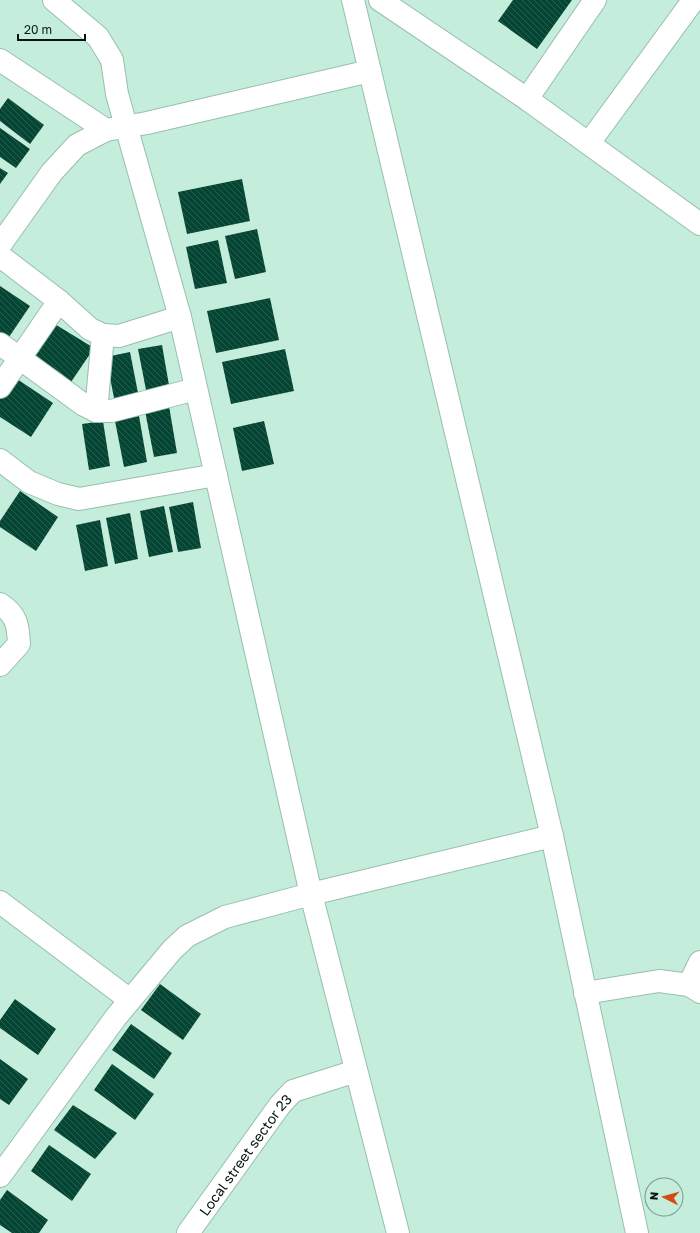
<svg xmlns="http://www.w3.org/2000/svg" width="700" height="1233" font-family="'Golos Text',sans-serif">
<defs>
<pattern id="building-back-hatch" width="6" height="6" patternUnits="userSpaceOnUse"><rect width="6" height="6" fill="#044633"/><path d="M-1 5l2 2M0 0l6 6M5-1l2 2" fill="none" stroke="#275d4d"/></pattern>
</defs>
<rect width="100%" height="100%" fill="#c5eddb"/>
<!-- building -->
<g fill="url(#building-back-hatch)">
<polygon points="513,0 572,0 537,49 498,21"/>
<polygon points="8,98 44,125 30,144 0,121 0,109"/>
<polygon points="0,128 30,149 16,168 0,157"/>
<polygon points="0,168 8,173 0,184"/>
<polygon points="242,179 250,221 187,234 178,192"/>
<polygon points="257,229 266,272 235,279 225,236"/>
<polygon points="218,240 227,283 195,289 186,247"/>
<polygon points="0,286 30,306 7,340 0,335"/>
<polygon points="270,298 279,340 216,353 207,311"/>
<polygon points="53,323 94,348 69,385 32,357"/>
<polygon points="162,345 170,391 147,395 138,349"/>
<polygon points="285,349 294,391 231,404 222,362"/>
<polygon points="130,352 139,398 115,403 106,357"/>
<polygon points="14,377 53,403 31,437 0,417 0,399"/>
<polygon points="169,406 177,453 154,457 145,411"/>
<polygon points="139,416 147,462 124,467 115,421"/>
<polygon points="103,421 110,466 89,470 82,424"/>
<polygon points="264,421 274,464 242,471 233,428"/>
<polygon points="20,491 58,517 36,551 0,527 0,521"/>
<polygon points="193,502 201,548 178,552 169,507"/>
<polygon points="164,506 173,552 149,557 140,511"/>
<polygon points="130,513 138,559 115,564 106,518"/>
<polygon points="100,520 108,566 85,571 76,525"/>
<polygon points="160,984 201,1014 183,1040 141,1010"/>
<polygon points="15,999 56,1029 38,1055 0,1028 0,1020"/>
<polygon points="131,1024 172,1053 154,1079 112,1050"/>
<polygon points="0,1059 28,1079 9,1105 0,1099"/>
<polygon points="112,1064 154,1094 135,1120 94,1090"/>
<polygon points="73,1105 117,1133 95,1159 54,1130"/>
<polygon points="49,1145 91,1174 72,1201 31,1171"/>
<polygon points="7,1190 48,1220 39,1233 12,1233 0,1225 0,1200"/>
</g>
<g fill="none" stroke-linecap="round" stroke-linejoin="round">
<defs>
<g id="minor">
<polyline points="54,0 98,37 112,60 117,94 180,317 311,894 398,1233"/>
<polyline points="353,0 552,836 637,1233"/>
<polyline points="380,0 527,99 700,224"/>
<polyline points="0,60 106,130"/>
<polyline points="527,99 595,0"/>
<polyline points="589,143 692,2"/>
<polyline points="0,245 52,172 77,145 106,130 147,123 370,71"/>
<polyline points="0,256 59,301 90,329 103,335 119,336 180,317"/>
<polyline points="0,344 84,405 96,411 111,411 196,389"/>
<polyline points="0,387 59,301"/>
<polyline points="96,411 103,335"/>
<polyline points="0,460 29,482 58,494 79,499 216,475"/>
<path d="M 0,604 C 17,615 18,625 19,644 L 0,665"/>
<polyline points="0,902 130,1000"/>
<polyline points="689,985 700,962"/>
<polyline points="585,993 659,981 689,985 700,992"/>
<polyline points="0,1176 116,1017 172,950 187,936 225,917 311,894 552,836"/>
<path id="s1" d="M 188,1233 L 280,1105 L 293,1091 L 356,1071"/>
</g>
</defs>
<!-- minor casing -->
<use href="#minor" stroke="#98bfae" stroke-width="24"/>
<!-- minor -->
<use href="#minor" stroke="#fff" stroke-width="22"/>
</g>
<g text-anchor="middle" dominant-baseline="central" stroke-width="4" stroke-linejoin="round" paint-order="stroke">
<!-- street labels -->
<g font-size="14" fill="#06150f" stroke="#c5eddb">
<text stroke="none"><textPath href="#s1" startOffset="97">Local street sector 23</textPath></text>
</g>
</g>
<!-- north arrow -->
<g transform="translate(664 1197) rotate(276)"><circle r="19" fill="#c5eddb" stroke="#799789"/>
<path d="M0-3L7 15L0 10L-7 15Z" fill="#d34d12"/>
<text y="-6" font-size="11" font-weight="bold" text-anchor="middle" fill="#06150f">N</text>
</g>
<!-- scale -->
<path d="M18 34v6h67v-6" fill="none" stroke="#06150f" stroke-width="2"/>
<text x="24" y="34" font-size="12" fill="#06150f" stroke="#c5eddb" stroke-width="3" paint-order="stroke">20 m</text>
</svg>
